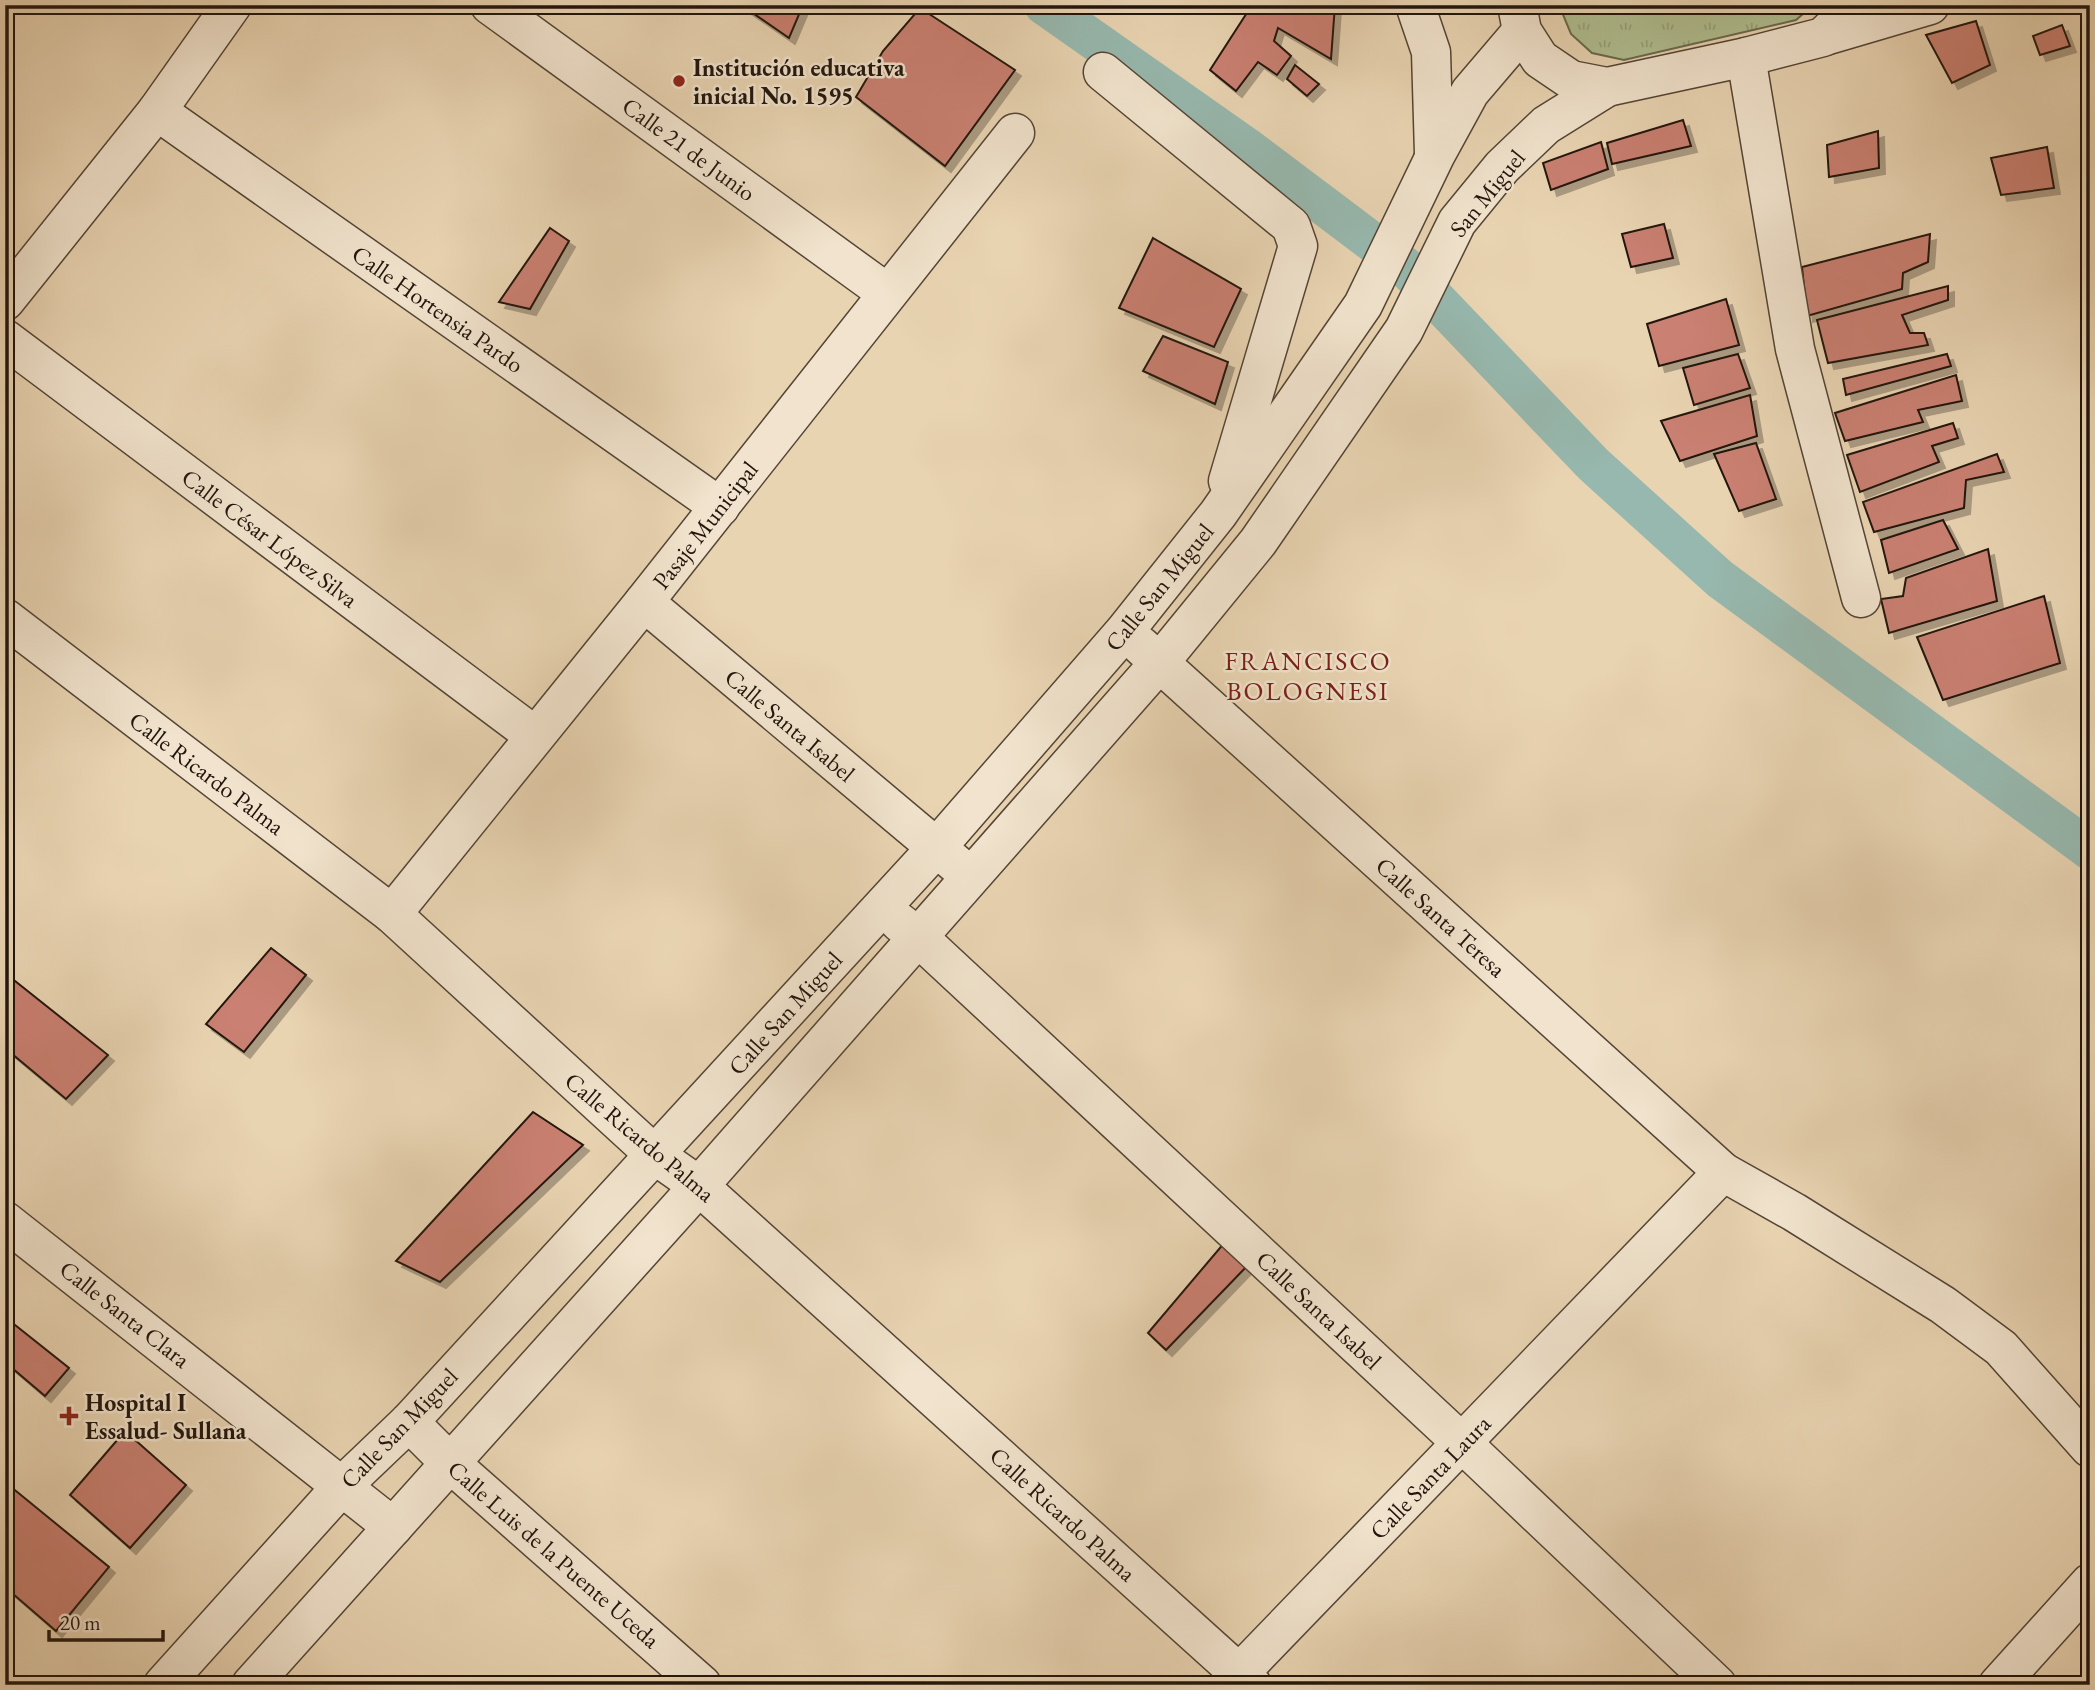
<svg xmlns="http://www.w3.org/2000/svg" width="2095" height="1690" font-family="'EB Garamond',serif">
<defs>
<pattern id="grass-tufts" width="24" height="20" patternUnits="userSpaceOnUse" patternTransform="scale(1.75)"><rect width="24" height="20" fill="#b0be90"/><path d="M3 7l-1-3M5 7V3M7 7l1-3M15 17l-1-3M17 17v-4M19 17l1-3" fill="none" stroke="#97a27b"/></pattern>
<filter id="shadow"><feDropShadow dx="6" dy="6" stdDeviation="0" flood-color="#0004"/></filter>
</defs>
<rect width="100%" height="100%" fill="#e9d4b2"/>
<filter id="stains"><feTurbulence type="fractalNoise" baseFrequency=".00286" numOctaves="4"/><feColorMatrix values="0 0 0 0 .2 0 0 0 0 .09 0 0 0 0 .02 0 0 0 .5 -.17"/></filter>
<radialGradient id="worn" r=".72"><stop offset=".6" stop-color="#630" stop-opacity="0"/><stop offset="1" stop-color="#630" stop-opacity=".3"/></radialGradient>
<!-- grass -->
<polygon fill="url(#grass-tufts)" stroke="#696a4e" stroke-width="2" points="1559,5 1813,5 1796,20 1624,60 1592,53 1571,34"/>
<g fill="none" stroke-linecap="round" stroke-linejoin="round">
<!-- canal -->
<polyline stroke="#97b8ae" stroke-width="40" points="1044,5 1246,147 1404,266 1593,464 1720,579 2090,850"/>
</g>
<!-- building -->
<g fill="#ca8072" stroke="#22150d" stroke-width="2" filter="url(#shadow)">
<polygon points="746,5 803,5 789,38 744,7"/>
<polygon points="1252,5 1335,5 1331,59 1278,28 1274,41 1291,56 1277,75 1258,62 1236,91 1210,70"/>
<polygon points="920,8 1015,70 945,166 856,97 883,51"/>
<polygon points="1976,21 1990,65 1952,83 1926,35"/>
<polygon points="2062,25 2070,46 2040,55 2033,36"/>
<polygon points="1295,65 1319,84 1307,96 1287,79"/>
<polygon points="1683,120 1691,146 1612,164 1607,143"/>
<polygon points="1878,131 1879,168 1829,177 1827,145"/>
<polygon points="1601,142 1608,169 1551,190 1543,163"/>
<polygon points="2047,147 2054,188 2001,195 1991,158"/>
<polygon points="1664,224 1673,258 1631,267 1622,234"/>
<polygon points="550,228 569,241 530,309 499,302"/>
<polygon points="1930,234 1928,262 1903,273 1902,289 1807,316 1802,267"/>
<polygon points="1153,238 1241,289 1214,347 1119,308"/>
<polygon points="1948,286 1948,300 1902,315 1910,333 1924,333 1928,345 1828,363 1817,320"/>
<polygon points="1726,299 1739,345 1659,366 1647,324"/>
<polygon points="1163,336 1228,362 1215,404 1143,371"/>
<polygon points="1738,354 1750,388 1694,405 1683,368"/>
<polygon points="1947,354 1951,366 1846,395 1843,379"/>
<polygon points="1956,375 1962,401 1918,410 1923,422 1845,441 1835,413"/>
<polygon points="1750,395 1757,436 1680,461 1661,421"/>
<polygon points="1953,423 1958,438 1932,446 1939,462 1860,492 1847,455"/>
<polygon points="1756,443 1776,499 1739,511 1714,454"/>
<polygon points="1997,454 2004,472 1966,480 1964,508 1874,532 1863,502"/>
<polygon points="1943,520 1958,549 1889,573 1881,540"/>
<polygon points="1988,549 1997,601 1889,633 1881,599 1903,596 1906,578"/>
<polygon points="2044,596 2060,663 1943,700 1917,637"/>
<polygon points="271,948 306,975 244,1052 206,1024"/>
<polygon points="5,973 108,1055 66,1099 5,1048"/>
<polygon points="533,1112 583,1145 440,1282 396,1261"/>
<polygon points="1225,1242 1249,1264 1166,1350 1148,1333"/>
<polygon points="5,1317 69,1368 45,1396 5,1362"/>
<polygon points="125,1431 186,1485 130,1548 70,1495"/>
<polygon points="5,1482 109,1567 56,1631 5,1587"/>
</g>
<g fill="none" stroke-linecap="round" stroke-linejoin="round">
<defs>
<g id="minor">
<polyline points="490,5 887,293"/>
<polyline points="1415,5 1431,52 1434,154"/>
<polyline points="1518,10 1522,31 1540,59 1571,80 1607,87 1746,57 1823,37 1856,5"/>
<polyline points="1828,35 1930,5"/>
<polyline points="1746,57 1795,349 1861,598"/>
<polyline points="1103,72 1291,226 1298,246 1228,481"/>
<polyline points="157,111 720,507"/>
<polyline points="5,301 157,111 232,5"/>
<polyline points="5,339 535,736"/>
<polyline points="644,602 956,864"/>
<polyline points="5,618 392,914 655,1155 699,1186 1252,1685"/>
<polyline points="1141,646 1723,1172 1794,1212 1943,1305 2001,1348 2090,1448"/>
<polyline points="392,914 644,602 1015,133"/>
<polyline points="899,922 918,937 1462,1443 1717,1685"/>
<polyline points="5,1221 393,1527"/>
<polyline points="409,1422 450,1463 702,1685"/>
<polyline points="163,1685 343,1485 409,1422 937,847 1124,632 1218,514 1363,305 1435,156 1470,92 1522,31"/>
<polyline points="251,1685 699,1186 1160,662 1258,542 1404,330 1457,222 1502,167 1546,125 1607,87"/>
<polyline points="1228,1685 1723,1172"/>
<polyline points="1998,1685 2090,1583"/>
</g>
</defs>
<!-- minor casing -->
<use href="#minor" stroke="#544536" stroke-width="41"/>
<!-- minor -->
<use href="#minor" stroke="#f1e3cd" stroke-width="38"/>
</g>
<!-- markers -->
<g fill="#8f2418" stroke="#f1e3cd" stroke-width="2.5">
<circle cx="679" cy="81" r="7"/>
<path d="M65.5 1405.5h7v7h7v7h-7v7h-7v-7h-7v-7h7z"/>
</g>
<g text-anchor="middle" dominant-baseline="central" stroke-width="5" stroke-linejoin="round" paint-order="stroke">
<!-- poi labels -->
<g font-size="24" font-weight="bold" fill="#22150d" stroke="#f1e3cd" text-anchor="start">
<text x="693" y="67">Institución educativa<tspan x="693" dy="28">inicial No. 1595</tspan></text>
<text x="85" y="1402">Hospital I<tspan x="85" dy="28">Essalud- Sullana</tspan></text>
</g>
<!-- street labels -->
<g font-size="24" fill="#22150d" stroke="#f1e3cd">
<text transform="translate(689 149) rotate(36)">Calle 21 de Junio</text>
<text transform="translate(1487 193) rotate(-51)">San Miguel</text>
<text transform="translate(438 309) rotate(35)">Calle Hortensia Pardo</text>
<text transform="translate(705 525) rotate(-52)">Pasaje Municipal</text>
<text transform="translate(270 538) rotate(37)">Calle César López Silva</text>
<text transform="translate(1159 587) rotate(-51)">Calle San Miguel</text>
<text transform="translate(790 725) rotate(40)">Calle Santa Isabel</text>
<text transform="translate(207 773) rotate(37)">Calle Ricardo Palma</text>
<text transform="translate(1441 917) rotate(42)">Calle Santa Teresa</text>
<text transform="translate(785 1013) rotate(-48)">Calle San Miguel</text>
<text transform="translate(640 1137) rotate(40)">Calle Ricardo Palma</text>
<text transform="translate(1319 1310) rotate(43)">Calle Santa Isabel</text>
<text transform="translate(125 1314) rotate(38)">Calle Santa Clara</text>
<text transform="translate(399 1428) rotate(-46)">Calle San Miguel</text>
<text transform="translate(1430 1477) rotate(-46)">Calle Santa Laura</text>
<text transform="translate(1063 1514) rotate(42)">Calle Ricardo Palma</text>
<text transform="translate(554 1554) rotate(41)">Calle Luis de la Puente Uceda</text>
</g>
<!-- neighbourhood labels -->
<g font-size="26" letter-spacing="2" fill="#7a1f14" stroke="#f1e3cd">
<text x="1308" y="661">FRANCISCO<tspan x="1308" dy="30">BOLOGNESI</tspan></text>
</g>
</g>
<!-- margin -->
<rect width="2095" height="1690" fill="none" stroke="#e9d4b2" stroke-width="28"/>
<rect x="7" y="7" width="2081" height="1676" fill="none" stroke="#22150d" stroke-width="3.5"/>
<rect x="14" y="14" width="2067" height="1662" fill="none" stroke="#22150d" stroke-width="2"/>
<!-- scale -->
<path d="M49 1630v10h114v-10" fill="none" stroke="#22150d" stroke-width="3.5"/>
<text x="60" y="1630" font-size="21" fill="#22150d" stroke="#f1e3cd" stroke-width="5" paint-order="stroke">20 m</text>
<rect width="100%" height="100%" filter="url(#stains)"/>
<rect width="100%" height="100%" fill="url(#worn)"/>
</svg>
